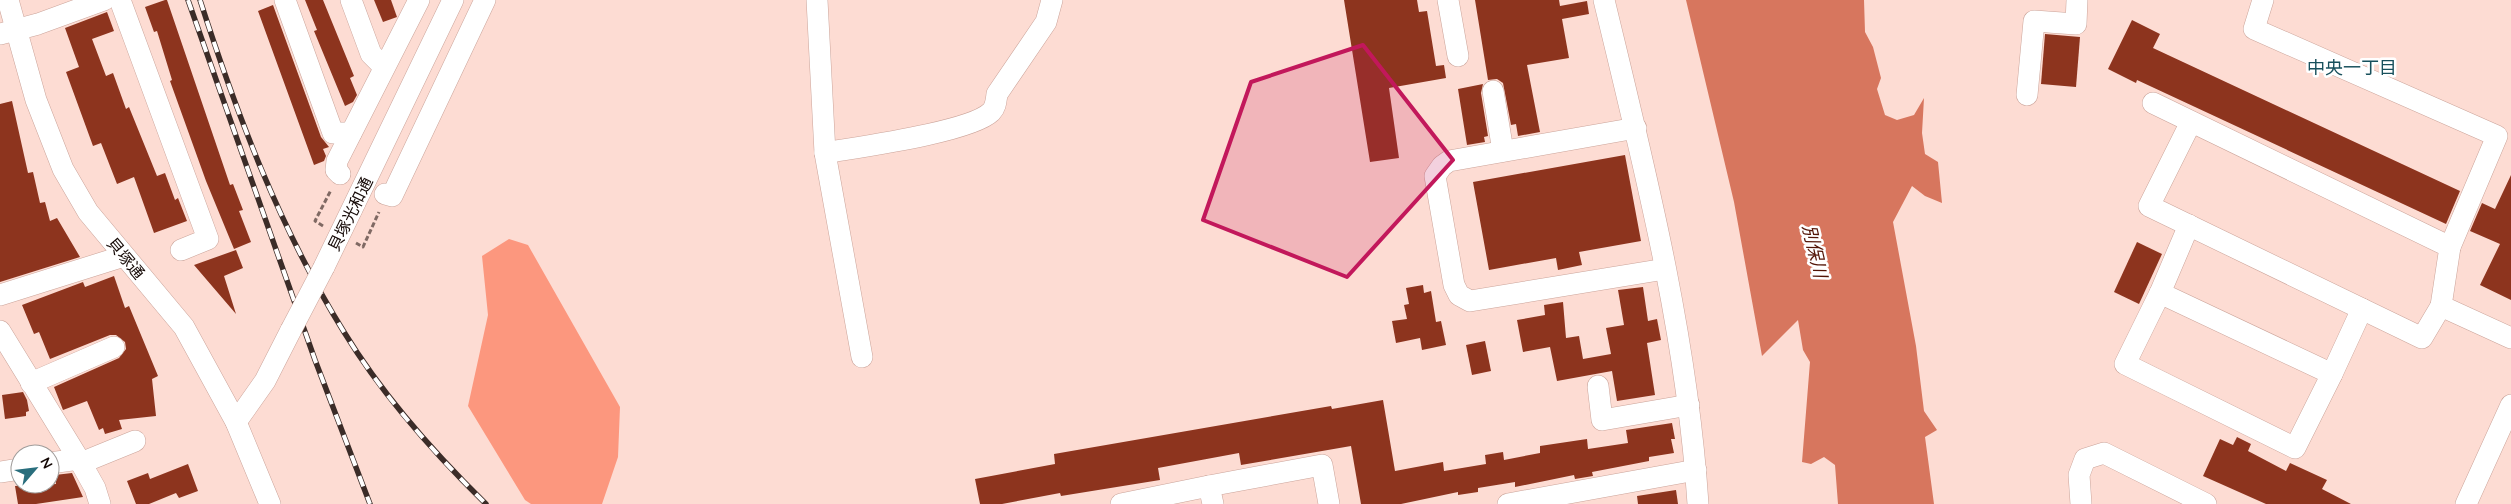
<svg xmlns="http://www.w3.org/2000/svg" width="2511" height="504" font-family="Quicksand,'Noto Sans JP',sans-serif">
<rect width="100%" height="100%" fill="#fddcd3"/>
<!-- forest -->
<polygon fill="#fc977e" points="509,239 528,245 620,407 618,457 602,504 531,504 525,500 468,406 488,315 482,256"/>
<!-- water -->
<polygon fill="#d7765e" points="1686,0 1864,0 1865,32 1873,47 1881,78 1877,89 1885,115 1897,120 1914,115 1924,98 1922,133 1925,154 1938,162 1942,203 1925,196 1912,186 1893,222 1916,346 1924,411 1937,430 1925,437 1934,504 1838,504 1835,465 1824,457 1811,464 1802,462 1810,362 1803,350 1798,320 1762,356 1734,202"/>
<!-- building -->
<g fill="#8d341e">
<polygon points="165,0 167,0 230,185 233,184 243,210 239,211 251,242 234,249 206,181 170,81 172,80 157,31 154,32 145,7"/>
<polygon points="305,0 323,0 354,76 350,78 357,95 353,102 345,106 314,31 317,30"/>
<polygon points="374,0 391,0 397,17 383,22"/>
<polygon points="1344,0 1417,0 1419,12 1427,11 1436,66 1444,65 1446,78 1389,88 1399,158 1370,162"/>
<polygon points="1475,0 1559,0 1560,6 1587,1 1589,14 1562,19 1569,58 1527,65 1540,132 1518,136 1516,124 1511,125 1503,83 1497,79 1488,80"/>
<polygon points="273,5 321,137 329,147 323,149 326,156 324,161 314,165 258,11"/>
<polygon points="107,12 114,31 92,39 106,76 113,73 126,109 129,107 157,176 165,173 175,200 178,198 187,221 154,233 134,177 117,184 101,143 93,146 66,72 79,67 65,28"/>
<polygon points="2132,20 2160,34 2153,48 2460,191 2446,224 2137,80 2136,83 2108,69"/>
<polygon points="2045,34 2080,37 2076,87 2041,84"/>
<polygon points="1483,84 1481,93 1488,136 1484,137 1485,142 1467,145 1458,89"/>
<polygon points="12,101 28,173 33,172 40,203 45,202 50,221 57,218 80,257 0,282 0,104"/>
<polygon points="1625,155 1641,241 1579,252 1582,265 1558,270 1556,258 1489,270 1473,182"/>
<polygon points="2511,175 2511,300 2480,285 2500,244 2470,231 2482,203 2495,209"/>
<polygon points="2137,242 2162,254 2139,304 2114,292"/>
<polygon points="236,250 243,268 224,276 236,314 194,265"/>
<polygon points="114,276 125,308 129,306 158,376 152,379 156,416 119,420 122,429 105,434 103,428 99,430 87,401 63,410 54,387 119,358 126,349 125,342 116,335 110,335 50,359 39,332 34,334 22,305 83,282 85,287"/>
<polygon points="1423,285 1424,293 1431,291 1436,322 1441,321 1446,345 1422,350 1420,338 1396,343 1392,321 1407,319 1404,305 1409,304 1406,288"/>
<polygon points="1643,287 1648,321 1657,319 1661,340 1647,343 1655,395 1617,401 1612,371 1557,381 1550,347 1523,352 1517,320 1545,315 1544,305 1563,302 1566,338 1579,336 1583,359 1611,354 1606,328 1624,325 1618,290"/>
<polygon points="1485,341 1491,371 1472,375 1466,345"/>
<polygon points="23,392 27,400 29,411 26,412 26,416 5,419 2,395"/>
<polygon points="1383,400 1395,471 1443,462 1444,471 1486,464 1485,455 1503,452 1504,460 1540,453 1540,446 1587,439 1588,449 1628,443 1626,430 1672,423 1675,439 1671,439 1674,453 1649,457 1649,461 1592,472 1593,476 1575,479 1574,475 1515,487 1515,482 1478,488 1478,492 1458,495 1458,492 1401,504 1361,504 1351,446 1241,465 1239,453 1158,468 1160,480 1061,496 1060,493 1002,504 980,504 975,479 1055,464 1054,454 1331,406 1332,409"/>
<polygon points="2237,437 2251,444 2248,451 2286,471 2290,463 2327,480 2322,489 2351,504 2266,504 2203,476 2220,439 2233,445"/>
<polygon points="188,464 198,491 179,498 176,493 149,504 136,504 127,481 148,473 150,479"/>
<polygon points="72,473 83,497 36,504 18,504 15,486 56,484 55,475"/>
<polygon points="1676,490 1678,504 1638,504 1637,496"/>
</g>
<g fill="none" stroke-linecap="round" stroke-linejoin="round">
<defs>
<g id="minor">
<polyline points="8,0 36,100 63,169 88,212 184,327 236,422 270,504"/>
<polyline points="120,0 208,239 181,250"/>
<polyline points="285,0 333,133 351,133"/>
<polyline points="351,0 371,54 384,67"/>
<polyline points="817,0 825,153 862,357"/>
<polyline points="1448,0 1458,56"/>
<path d="M 1604,0 C 1644,166 1687,333 1698,504"/>
<polyline points="2263,0 2254,29 2497,136 2450,247"/>
<polyline points="0,34 38,24 104,0"/>
<polyline points="1493,91 1503,151"/>
<polyline points="2027,95 2034,21 2076,24 2077,0"/>
<polyline points="2153,103 2450,247 2441,306 2511,338"/>
<polyline points="2191,122 2149,206 2422,338 2441,306"/>
<polyline points="1636,128 1449,161 1442,166 1435,176 1454,285 1459,295 1470,301 1665,269"/>
<path d="M 825,153 C 859,147 970,132 991,112 C 996,107 996,101 997,94 L 1046,22 L 1052,0"/>
<polyline points="340,174 336,170 337,161 419,0"/>
<polyline points="385,194 392,196 485,0"/>
<polyline points="2189,225 2160,293 2332,374 2362,309"/>
<polyline points="324,267 453,0"/>
<polyline points="2160,293 2125,364 2295,448 2332,374"/>
<polyline points="0,295 124,256"/>
<polyline points="0,331 81,463 95,488 100,504"/>
<polyline points="31,383 114,347"/>
<polyline points="1598,386 1602,420 1689,405"/>
<polyline points="236,422 265,381 291,330"/>
<polyline points="50,463 79,459"/>
<polyline points="81,463 135,441"/>
<polyline points="0,472 20,469"/>
<polyline points="1209,486 1322,465 1329,504"/>
<polyline points="1121,504 1209,486 1213,504"/>
<polyline points="1508,504 1696,470"/>
<polyline points="2081,504 2079,475 2085,459 2104,453 2206,504"/>
<polyline points="2466,504 2511,405"/>
</g>
</defs>
<!-- minor casing -->
<use href="#minor" stroke="#cba49a" stroke-width="22"/>
<!-- path -->
<g stroke="#7f6963" stroke-width="3" stroke-dasharray="5 2.5" stroke-linecap="butt">
<polyline points="323,226 315,221 331,190"/>
<polyline points="356,243 363,247 379,212"/>
</g>
<!-- minor -->
<use href="#minor" stroke="#fff" stroke-width="21"/>
<defs>
<g id="rail">
<polyline points="188,0 315,360 370,504"/>
<path d="M 200,0 C 237,115 280,229 344,332 C 383,396 433,452 486,504"/>
</g>
</defs>
<!-- rail casing -->
<use href="#rail" stroke="#3b2c28" stroke-width="5.5"/>
<!-- rail -->
<use href="#rail" stroke="#fff" stroke-width="4" stroke-dasharray="11" stroke-linecap="butt"/>
<defs>
<polyline id="minor-bridge" points="291,330 324,267"/>
</defs>
<!-- minor-bridge casing -->
<use href="#minor-bridge" stroke="#cba49a" stroke-width="22" stroke-linecap="butt"/>
<!-- minor-bridge -->
<use href="#minor-bridge" stroke="#fff" stroke-width="21"/>
</g>
<!-- marked area -->
<path fill="#c2185b" fill-opacity="0.2" stroke="#c2185b" stroke-width="4" stroke-linejoin="round" d="M 1363,45 L 1453,160 L 1347,277 L 1203,220 L 1251,82 Z"/>
<g text-anchor="middle" dominant-baseline="central" stroke-width="5" stroke-linejoin="round" paint-order="stroke">
<!-- street labels -->
<g font-size="16" fill="#150906" stroke="#fff">
<text transform="translate(350 214) rotate(-64)">貝塚光和通</text>
<text transform="translate(126 258) rotate(50)">貝塚通</text>
</g>
<!-- neighbourhood labels -->
<g font-size="18" fill="#18505c" stroke="#fff">
<text x="2352" y="67">中央一丁目</text>
</g>
<!-- water labels -->
<g font-size="18" font-style="italic" fill="#521406" stroke="#fff">
<text transform="translate(1815 251) rotate(77)">別保川</text>
</g>
</g>
<!-- north arrow -->
<g transform="translate(35 469) rotate(62)"><circle r="24" fill="#ffffff" stroke="#a19d9b"/>
<path d="M0-4L9 19L0 12L-9 19Z" fill="#296e7d"/>
<text y="-8" font-size="14" font-weight="bold" text-anchor="middle" fill="#150906">N</text>
</g>
</svg>
